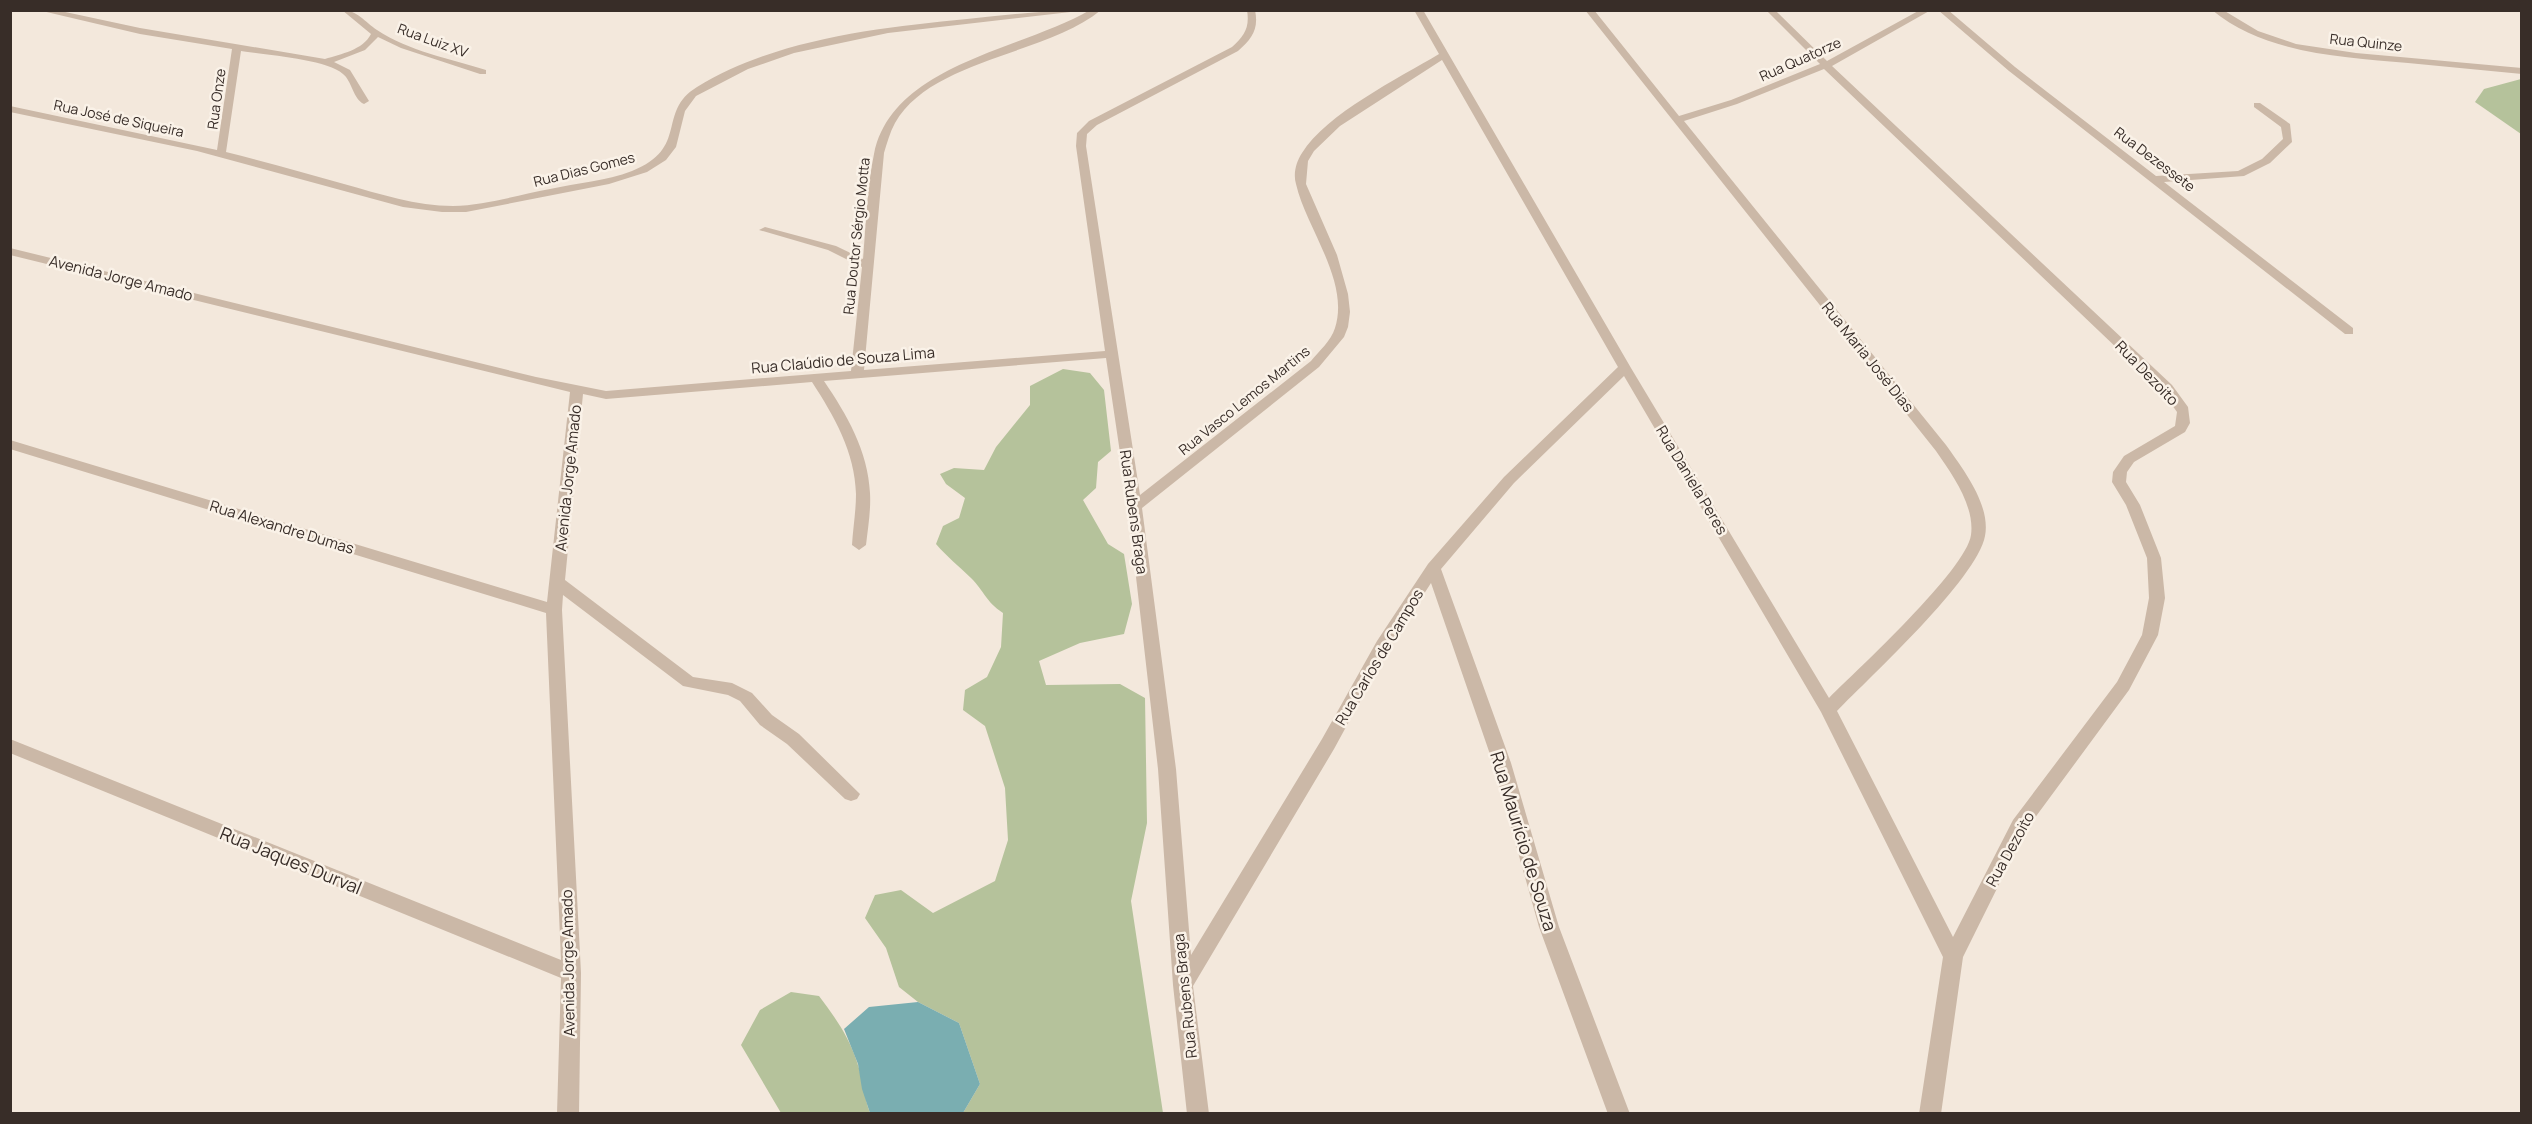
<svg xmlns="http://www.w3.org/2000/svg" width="2532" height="1124" font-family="Manrope,sans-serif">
<rect width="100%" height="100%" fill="#f3e8dc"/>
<!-- green -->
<g fill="#b5c29b">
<polygon points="2521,79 2522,79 2521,134 2475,102 2484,89"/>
<path d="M 1063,369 L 1090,373 L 1104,390 L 1111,451 L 1098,462 L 1096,488 L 1083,500 L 1108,544 L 1124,554 L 1132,604 L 1124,634 L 1080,643 L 1039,661 L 1046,685 L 1120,684 L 1145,698 L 1147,823 L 1131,901 L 1163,1113 L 963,1113 L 980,1084 L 959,1023 L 918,1002 L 899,987 L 886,948 L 865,918 L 875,895 L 901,890 L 933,913 L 995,881 L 1008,840 L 1005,788 L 985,726 L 963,710 L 965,690 L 987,677 L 1001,647 L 1003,613 C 985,601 985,592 971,578 C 959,566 947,557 936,544 L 943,526 L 959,518 L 965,498 L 946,484 L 940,474 L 954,468 L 984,470 L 996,447 L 1030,405 L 1030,386 Z"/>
<path d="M 791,992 L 819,996 C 835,1017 849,1037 857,1062 C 863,1079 864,1097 870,1113 L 781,1113 L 741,1045 L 760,1010 Z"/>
</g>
<!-- water -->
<polygon fill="#7aaeb1" points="918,1002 959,1023 980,1084 963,1113 870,1113 862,1089 858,1064 844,1029 869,1007"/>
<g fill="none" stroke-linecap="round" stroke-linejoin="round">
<!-- minor -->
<g fill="#cbb8a7" fill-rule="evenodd">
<path d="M 38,10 L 56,10 L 140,28 L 325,59 C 341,54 363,50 371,34 L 342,10 C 357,10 365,22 377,30 C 408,51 451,59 486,70 L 486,74 L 480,74 L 401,48 L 378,37 L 365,50 L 334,62 L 350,70 L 369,101 L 364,104 C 353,99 352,81 343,74 C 326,59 265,55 241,51 L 226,152 C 266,162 305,173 344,184 C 380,194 416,206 453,206 C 486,205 518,195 550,189 C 577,183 606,181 632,171 C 690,148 656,112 697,87 C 776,39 876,28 967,19 C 1007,15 1047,10 1088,10 L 888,33 L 794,53 L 748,69 L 696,96 L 685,111 L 676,147 L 666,160 L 647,172 L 609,184 L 466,212 L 442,212 L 403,207 L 197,151 L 10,112 L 10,106 L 217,150 L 232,49 L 140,34 Z"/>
<path d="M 1090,10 L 1101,10 C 1047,55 931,59 895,123 C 890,132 887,143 884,153 L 864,370 L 1105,351 L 1076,146 L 1077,133 L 1089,121 L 1232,47 C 1244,36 1250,28 1247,10 L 1255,10 C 1259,29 1252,39 1238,51 L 1097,125 L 1087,134 L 1086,146 L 1140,495 L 1311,361 C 1319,351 1331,341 1335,328 C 1350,281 1306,228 1296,184 C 1293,174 1296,162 1302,153 C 1326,114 1399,78 1439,54 L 1414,10 L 1423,10 L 1631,368 L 1829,698 C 1858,669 1966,570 1971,535 C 1975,506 1952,474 1936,451 L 1585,10 L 1594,10 L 1679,116 L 1731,100 L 1820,64 L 1766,10 L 1775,10 L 1827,61 L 1920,10 L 1931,10 L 1832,66 L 2172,385 L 2188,407 L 2190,423 L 2185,432 L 2134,462 L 2127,472 L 2126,482 L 2140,505 L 2161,558 L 2165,598 L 2158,635 L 2129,690 L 2026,830 L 1963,957 L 1941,1114 L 1919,1114 L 1943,957 L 1821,712 L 1624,376 L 1514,483 L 1441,569 L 1511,763 L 1559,927 L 1630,1114 L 1608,1114 L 1539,927 L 1493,763 L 1431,583 L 1389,648 L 1334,749 L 1193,986 L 1209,1114 L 1187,1114 L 1173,985 L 1158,769 L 1128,507 L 1106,358 L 824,381 C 847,415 868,451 870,493 C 871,510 868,528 866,545 L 859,550 L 852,545 C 853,528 856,511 856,494 C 855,452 834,416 812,382 L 606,399 L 583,394 L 565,580 L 693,677 L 732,683 L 752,693 L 772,715 L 799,734 L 860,794 L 857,799 L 851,801 L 845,799 L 787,744 L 760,725 L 740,701 L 728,695 L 683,686 L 563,595 L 562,610 L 581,973 L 579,1114 L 557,1114 L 561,978 L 10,753 L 10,739 L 561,960 L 546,613 L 10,449 L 10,440 L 547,602 L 570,392 L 10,255 L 10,248 L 536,377 L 606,391 L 851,371 L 862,267 L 828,250 L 759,230 L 765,227 L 836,246 L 863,259 C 866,224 867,188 874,154 C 892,64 1022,50 1090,10 ZM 1442,60 L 1618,367 L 1504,477 L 1428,564 L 1377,641 L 1322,739 L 1191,955 L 1176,769 L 1142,508 L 1319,367 L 1344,337 L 1348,327 L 1350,312 L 1348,294 L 1337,255 L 1306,184 L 1308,161 L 1314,151 L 1340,126 ZM 1824,69 L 2162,391 L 2177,412 L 2175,426 L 2124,456 L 2113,472 L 2112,482 L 2126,505 L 2147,558 L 2149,598 L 2142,635 L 2117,682 L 2013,820 L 1953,937 L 1837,711 C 1870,677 1977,579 1985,536 C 1991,505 1963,469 1946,445 L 1684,121 L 1737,104 Z"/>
<polygon points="1938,10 1948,10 2015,67 2156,176 2238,171 2262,159 2283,139 2281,127 2254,107 2254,103 2260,103 2290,124 2292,142 2270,163 2244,176 2164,182 2353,328 2353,334 2345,334 2009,71"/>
<path d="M 2212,10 L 2223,10 L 2258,31 L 2296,44 L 2356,53 L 2522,68 L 2522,74 C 2484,70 2446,67 2408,63 C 2342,57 2265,54 2212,10 Z"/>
</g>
</g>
<g text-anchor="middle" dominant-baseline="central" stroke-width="5" stroke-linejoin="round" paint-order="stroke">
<!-- far-street labels -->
<g font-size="14" fill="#382d28" stroke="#faf2e8">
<text transform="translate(433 40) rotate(20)">Rua Luiz XV</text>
<text transform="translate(2366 42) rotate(6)">Rua Quinze</text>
<text transform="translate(1800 59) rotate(-24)">Rua Quatorze</text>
<text transform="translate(216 99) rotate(-82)">Rua Onze</text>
<text transform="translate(119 118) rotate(12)">Rua José de Siqueira</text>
<text transform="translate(2155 159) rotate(37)">Rua Dezessete</text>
<text transform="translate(584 169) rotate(-14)">Rua Dias Gomes</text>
<text transform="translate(856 236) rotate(-84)">Rua Doutor Sérgio Motta</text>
<text transform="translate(1244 400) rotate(-39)">Rua Vasco Lemos Martins</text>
</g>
<!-- street labels -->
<g font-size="15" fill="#382d28" stroke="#faf2e8">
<text transform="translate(121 278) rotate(14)">Avenida Jorge Amado</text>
<text transform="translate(1868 357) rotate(51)">Rua Maria José Dias</text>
<text transform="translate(843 360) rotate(-5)">Rua Claúdio de Souza Lima</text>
<text transform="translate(2147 373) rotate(46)">Rua Dezoito</text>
<text transform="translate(568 478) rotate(-84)">Avenida Jorge Amado</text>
<text transform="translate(1692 480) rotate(59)">Rua Daniela Peres</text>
<text transform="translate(1134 512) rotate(82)">Rua Rubens Braga</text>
<text transform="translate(282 527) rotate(17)">Rua Alexandre Dumas</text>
<text transform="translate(1379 657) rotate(-59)">Rua Carlos de Campos</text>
<text transform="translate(2010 849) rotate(-61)">Rua Dezoito</text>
<text transform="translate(568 963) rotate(-91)">Avenida Jorge Amado</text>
<text transform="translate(1185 996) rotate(-96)">Rua Rubens Braga</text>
</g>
<!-- near-street labels -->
<g font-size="18" fill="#382d28" stroke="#faf2e8">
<text transform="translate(1524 841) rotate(73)">Rua Maurício de Souza</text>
<text transform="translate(291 860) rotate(22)">Rua Jaques Durval</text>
</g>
</g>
<!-- border -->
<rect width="2532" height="1124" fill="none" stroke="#382d28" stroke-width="24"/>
</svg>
